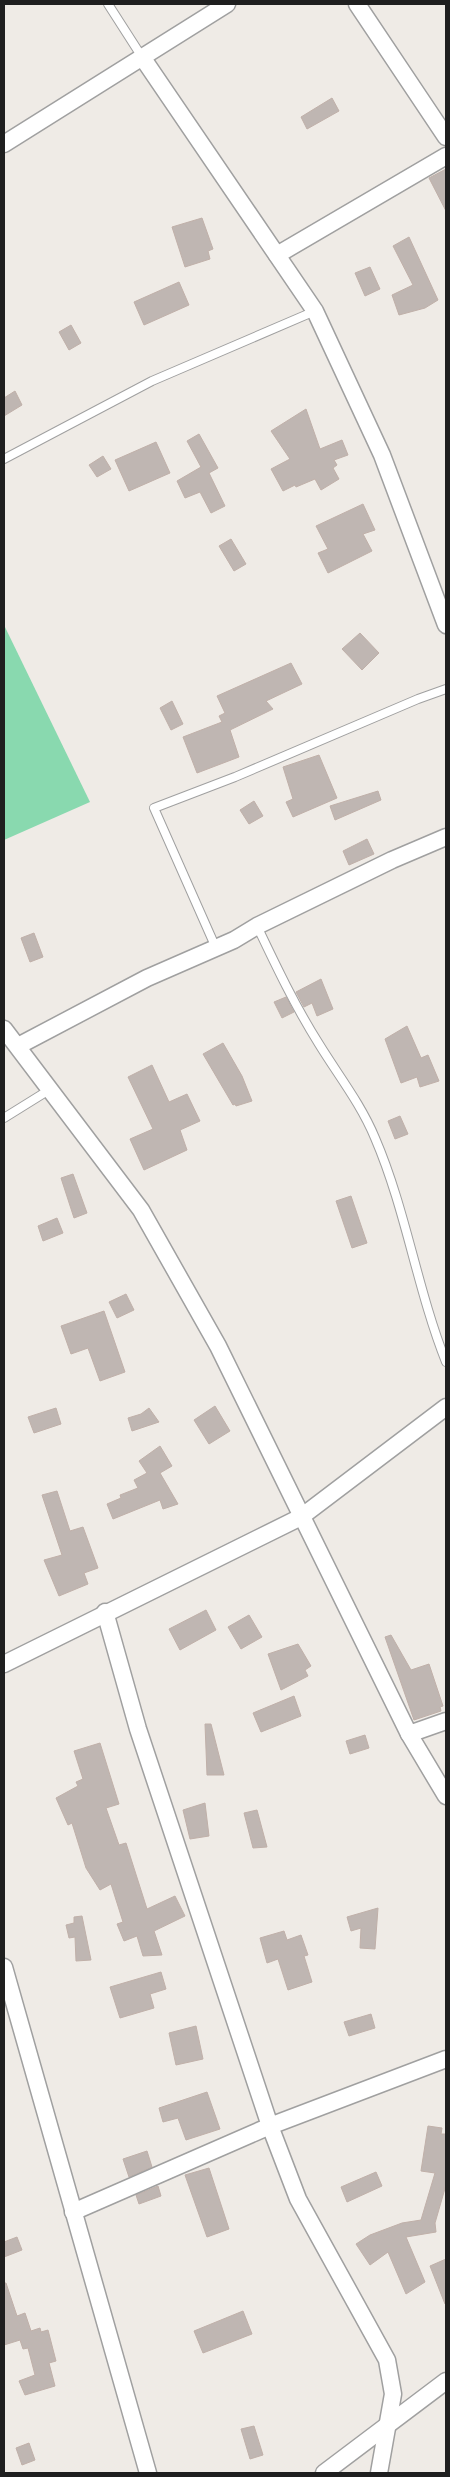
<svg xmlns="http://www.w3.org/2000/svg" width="450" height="2477" font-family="'Archivo Narrow',sans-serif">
<rect width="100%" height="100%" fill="#efebe6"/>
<!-- pitch -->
<polygon fill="#89d9af" points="4,625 90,802 4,840"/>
<!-- building -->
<g fill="#bfb6b2" stroke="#c0b0a9">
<polygon points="332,98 339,111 307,129 301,117"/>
<polygon points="446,169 446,211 429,178"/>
<polygon points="202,218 213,249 208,251 210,259 185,267 172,227"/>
<polygon points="409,237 438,300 425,308 399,315 392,295 413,285 393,246"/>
<polygon points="370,267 380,289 365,296 355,273"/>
<polygon points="179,282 189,305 144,325 134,302"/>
<polygon points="71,325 81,343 69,350 59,332"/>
<polygon points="15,391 22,405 4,416 4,398"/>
<polygon points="306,409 320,449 342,440 348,455 334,460 337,465 333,468 339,479 321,490 315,479 296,487 295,485 283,491 271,469 290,459 271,431"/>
<polygon points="199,434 218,468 209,473 225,506 211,513 200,492 185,498 177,481 201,467 187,441"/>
<polygon points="156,442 170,473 129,491 115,460"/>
<polygon points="103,456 111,469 97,477 89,465"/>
<polygon points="363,504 375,530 363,534 372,551 328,573 318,553 328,549 316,526"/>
<polygon points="231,539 246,564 234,571 219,546"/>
<polygon points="360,633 379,653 362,670 342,649"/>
<polygon points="291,663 302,684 266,701 273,709 230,730 239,757 197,773 183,737 222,722 219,716 225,713 217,696"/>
<polygon points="172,701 183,724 171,730 160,708"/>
<polygon points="319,755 337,798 293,817 286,802 293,799 283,767"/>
<polygon points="378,791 381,800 335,820 330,806"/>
<polygon points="254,801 263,816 249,824 240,810"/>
<polygon points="367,839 374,854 349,865 343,851"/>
<polygon points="34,933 43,957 30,962 21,938"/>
<polygon points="321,979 333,1009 317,1016 312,1003 304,1007 296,992"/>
<polygon points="286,997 294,1012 282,1018 274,1002"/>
<polygon points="407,1026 421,1058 428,1055 439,1081 420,1087 417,1077 401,1083 385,1039"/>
<polygon points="223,1043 242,1076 252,1101 236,1106 235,1104 233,1105 203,1054"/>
<polygon points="152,1065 169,1102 187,1094 200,1121 180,1130 187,1150 144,1170 130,1139 153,1129 128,1077"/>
<polygon points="400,1116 408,1134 395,1139 388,1121"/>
<polygon points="73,1174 87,1213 74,1218 61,1178"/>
<polygon points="351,1196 367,1243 352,1248 336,1201"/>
<polygon points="57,1218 63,1233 43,1241 38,1226"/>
<polygon points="126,1294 134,1310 117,1318 109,1302"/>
<polygon points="104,1311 125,1372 100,1381 88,1348 71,1354 61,1326"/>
<polygon points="215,1406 230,1431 209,1444 194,1420"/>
<polygon points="56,1408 61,1424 34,1433 28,1417"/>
<polygon points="149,1408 159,1422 132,1431 128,1418 141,1414"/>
<polygon points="160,1446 172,1466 160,1473 178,1504 163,1509 160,1500 113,1519 107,1504 121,1498 120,1495 138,1488 134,1480 147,1473 139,1461"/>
<polygon points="57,1491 70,1531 83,1527 98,1568 84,1573 88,1584 59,1596 44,1560 62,1555 42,1495"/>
<polygon points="206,1610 216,1630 180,1650 169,1629"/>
<polygon points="249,1615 262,1637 241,1649 228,1627"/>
<polygon points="391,1635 411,1670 429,1664 443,1706 440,1707 441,1711 414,1720 385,1637"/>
<polygon points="298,1644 311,1666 305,1670 308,1676 281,1690 268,1654"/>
<polygon points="294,1696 301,1716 261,1732 253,1713"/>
<polygon points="205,1724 211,1724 224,1775 207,1775"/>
<polygon points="365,1735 369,1748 350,1754 346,1741"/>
<polygon points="100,1743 119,1804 106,1808 119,1845 126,1843 147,1909 175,1896 185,1916 154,1931 162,1955 143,1956 137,1936 124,1941 117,1924 123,1922 111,1884 100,1890 86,1868 72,1823 68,1825 56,1798 78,1786 76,1782 83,1779 74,1751"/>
<polygon points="205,1803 209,1836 190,1839 183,1810"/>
<polygon points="257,1810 267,1847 253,1848 244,1813"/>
<polygon points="378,1908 375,1949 360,1948 361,1928 351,1931 347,1917"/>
<polygon points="82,1916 91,1960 76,1961 75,1937 69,1938 66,1925 74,1923 74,1917"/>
<polygon points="284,1931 287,1940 301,1935 308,1955 304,1956 312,1982 288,1990 278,1959 267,1963 260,1938"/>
<polygon points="161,1972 166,1989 150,1994 154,2008 120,2018 110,1987"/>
<polygon points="371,2014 375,2028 349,2036 344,2022"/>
<polygon points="196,2026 203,2059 176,2065 169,2033"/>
<polygon points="207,2092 220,2129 186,2140 178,2118 163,2122 159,2108"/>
<polygon points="428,2126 442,2128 441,2134 446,2134 446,2185 435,2223 436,2232 406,2237 425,2282 406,2294 388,2252 370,2265 356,2244 370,2235 402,2223 421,2220 435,2173 421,2171"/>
<polygon points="147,2151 152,2167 129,2177 123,2159"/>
<polygon points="209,2168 229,2229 207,2237 185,2175"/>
<polygon points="376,2172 382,2186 347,2202 341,2187"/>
<polygon points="158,2186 161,2196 139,2204 136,2195"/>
<polygon points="17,2237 22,2250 4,2257 4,2242"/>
<polygon points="446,2259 446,2304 445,2304 430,2266"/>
<polygon points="4,2283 6,2283 17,2316 25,2313 31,2331 40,2328 41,2332 48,2330 56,2361 49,2363 55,2386 25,2395 19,2381 35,2375 28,2348 23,2349 20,2340 4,2345"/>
<polygon points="243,2311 252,2334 203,2353 194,2331"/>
<polygon points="254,2426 263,2455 250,2459 241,2429"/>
<polygon points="29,2443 35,2460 22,2465 16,2448"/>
</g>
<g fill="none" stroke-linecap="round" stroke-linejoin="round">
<defs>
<g id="service">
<polyline points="108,4 142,57"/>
<polyline points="4,459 152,381 315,311"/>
<path d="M 257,926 C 276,966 295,1006 319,1044 C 338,1075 361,1104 375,1138 C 406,1210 417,1289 446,1362"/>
<polyline points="216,948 154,808 235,777 418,699 446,689"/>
<polyline points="4,1118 49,1090"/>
</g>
<g id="minor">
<polyline points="357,4 446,137"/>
<polyline points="142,57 315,311 382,455 446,625"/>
<polyline points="4,144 227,4"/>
<polyline points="277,255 446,156"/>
<polyline points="4,1029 141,1210 218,1346 409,1734 446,1796"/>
<polyline points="18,1046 147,978 234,940 257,926 392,860 446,837"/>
<polyline points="105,1612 138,1729 270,2126 298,2199 387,2360 393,2394 379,2473"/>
<polyline points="4,1664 301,1517 446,1407"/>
<polyline points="409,1734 446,1721"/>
<polyline points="4,1967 148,2473"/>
<polyline points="73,2212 270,2126 446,2059"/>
<polyline points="324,2473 446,2381"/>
</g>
</defs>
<!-- service casing -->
<use href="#service" stroke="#a0a0a0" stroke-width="10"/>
<!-- minor casing -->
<use href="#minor" stroke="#a0a0a0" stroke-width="19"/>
<!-- service -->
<use href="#service" stroke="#fff" stroke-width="8"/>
<!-- minor -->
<use href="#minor" stroke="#fff" stroke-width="16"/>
</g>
<!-- border -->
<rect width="450" height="2477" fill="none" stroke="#1f1f1f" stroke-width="10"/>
</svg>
